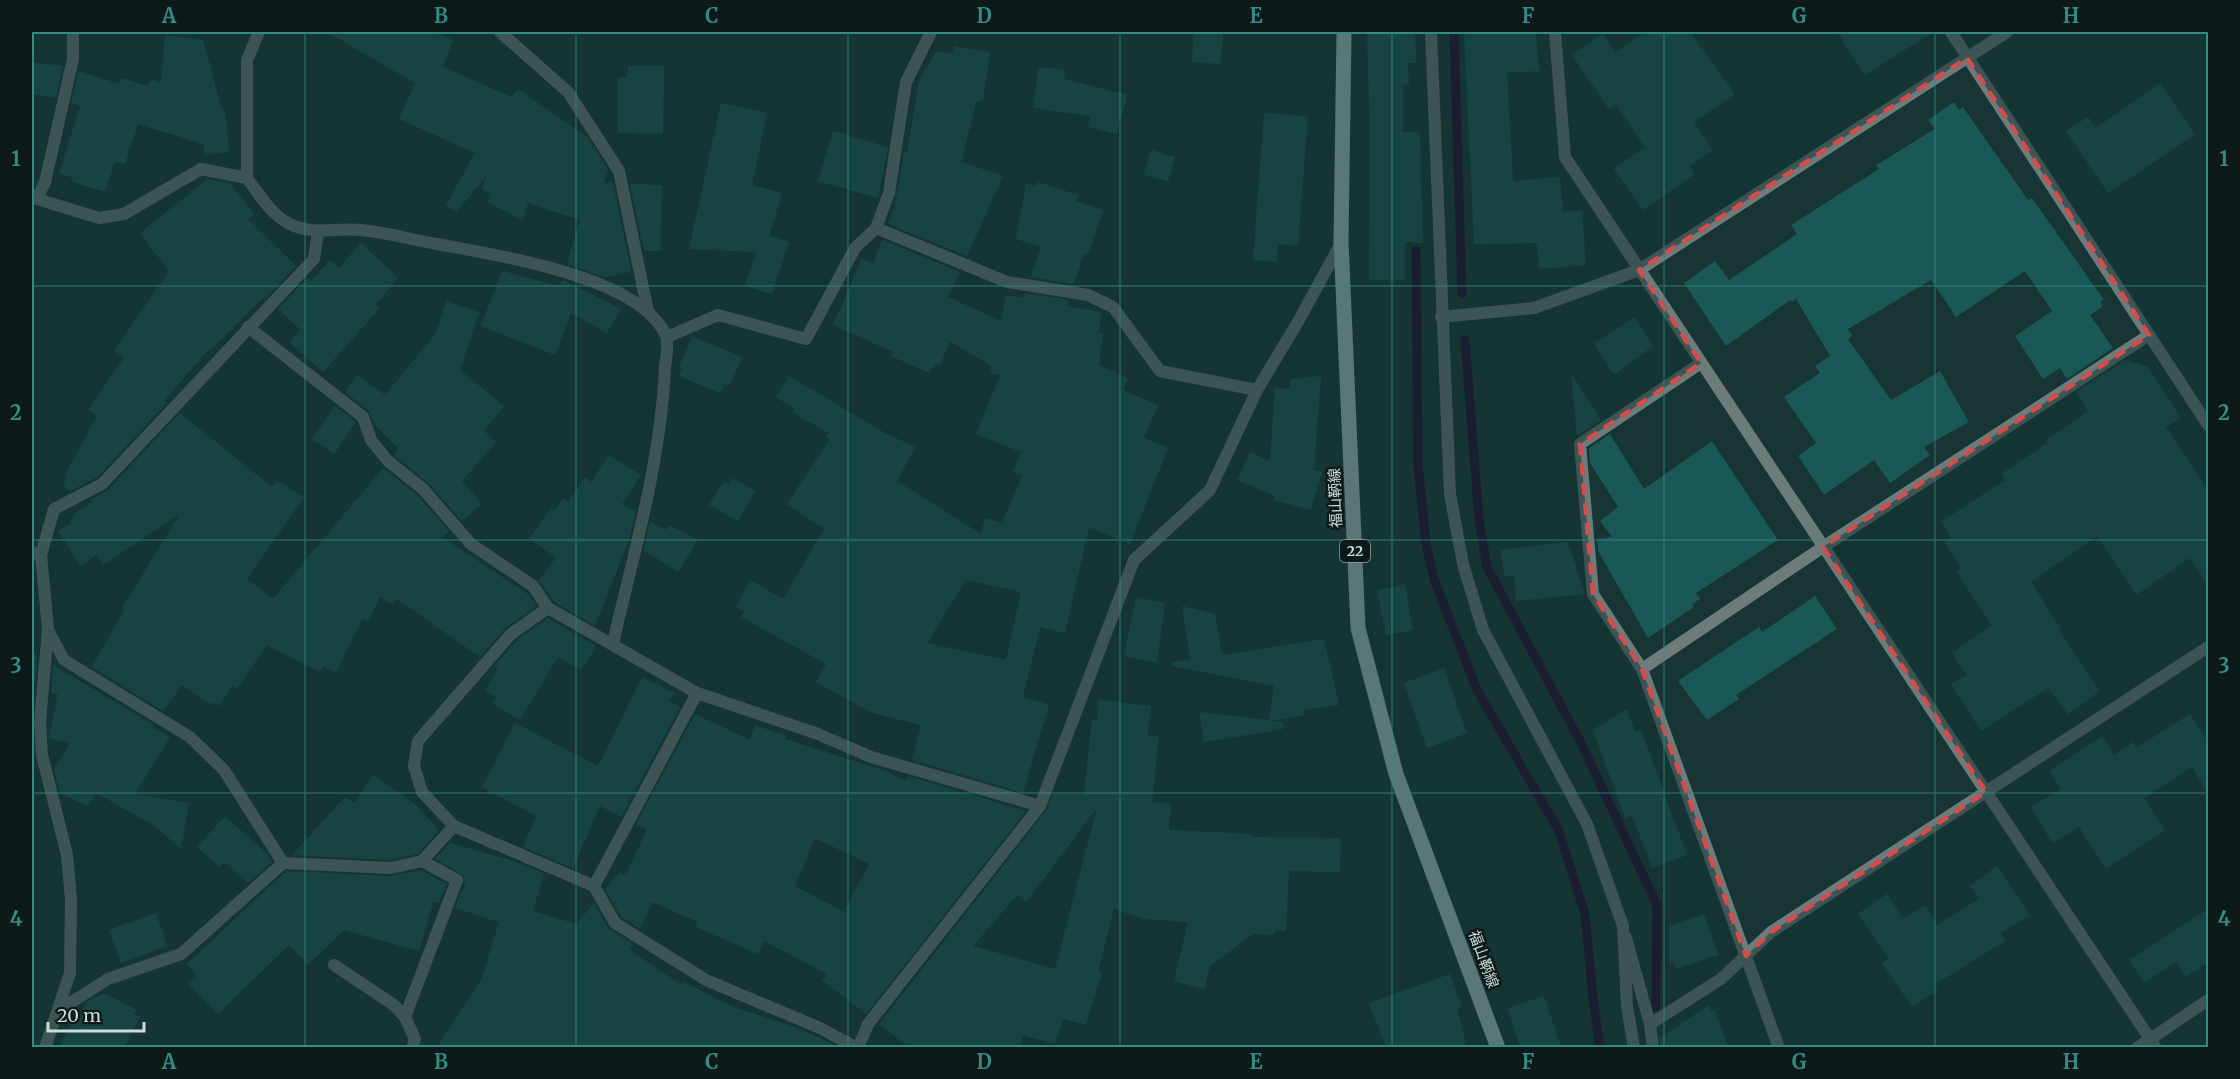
<svg xmlns="http://www.w3.org/2000/svg" width="2240" height="1079" font-family="Merriweather,'Noto Sans JP',serif">
<rect width="100%" height="100%" fill="#163534"/>
<g fill="none" stroke-linecap="round" stroke-linejoin="round">
<!-- stream -->
<g stroke="#21032c" stroke-width="9">
<polyline points="1454,32 1462,293"/>
<polyline points="1416,251 1418,465 1426,544 1434,579 1477,690 1559,831 1585,914 1593,998 1600,1048"/>
<polyline points="1465,340 1479,519 1487,567 1581,743 1657,905 1656,1007"/>
</g>
</g>
<!-- building -->
<g fill="#195855" fill-rule="evenodd">
<polygon points="327,32 432,32 453,40 443,67 512,97 518,89 588,138 608,169 604,183 613,183 631,272 604,277 567,264 580,220 528,203 523,221 488,202 492,194 482,189 486,177 456,212 446,205 475,153 399,119 415,83"/>
<polygon points="1194,32 1223,32 1221,64 1192,62"/>
<polygon points="1367,32 1415,32 1416,63 1408,63 1409,84 1403,85 1403,132 1420,132 1423,243 1405,242 1405,280 1369,280 1370,133"/>
<polygon points="1464,32 1536,32 1539,71 1507,73 1513,181 1560,177 1563,212 1582,210 1586,265 1539,269 1537,243 1474,244"/>
<polygon points="1646,32 1690,32 1735,94 1694,122 1713,150 1690,166 1695,174 1643,210 1614,169 1645,147 1616,104 1609,109 1572,55 1603,34 1615,52"/>
<polygon points="1837,32 1933,32 1865,75"/>
<polygon points="165,35 203,40 222,110 225,110 229,152 205,155 203,144 138,124 125,164 115,161 105,192 72,182 73,178 59,173 80,106 71,103 79,71 119,84 121,78 148,86 150,79 161,82"/>
<polygon points="954,46 990,52 983,100 976,102 961,162 1003,176 967,256 888,224 895,204 904,152 907,153 919,81 936,51 953,54"/>
<polygon points="32,62 63,66 56,98 32,94"/>
<polygon points="628,66 664,66 663,134 618,133 618,78 627,78"/>
<polygon points="1039,67 1065,70 1064,79 1127,95 1117,134 1088,127 1091,116 1033,108"/>
<polygon points="2160,83 2195,134 2108,193 2066,131 2088,117 2096,128"/>
<polygon points="1954,102 1959,110 1963,107 2028,200 2032,198 2104,300 2100,302 2103,306 2090,315 2113,348 2067,379 2060,368 2043,379 2015,336 2052,311 2025,271 1956,317 1931,280 1848,329 1852,336 1848,339 1891,400 1940,371 1969,422 1924,447 1930,455 1890,483 1874,460 1824,495 1798,456 1816,443 1784,397 1820,373 1815,366 1830,356 1796,299 1792,302 1790,300 1726,346 1684,283 1715,261 1729,280 1797,234 1791,225 1879,169 1876,165 1935,129 1928,120"/>
<polygon points="721,103 767,113 752,185 782,193 769,236 789,242 772,294 745,286 756,252 689,249"/>
<polygon points="1264,113 1308,116 1298,246 1278,244 1277,262 1253,260"/>
<polygon points="833,131 888,147 878,198 818,181"/>
<polygon points="1151,150 1175,157 1168,181 1144,175"/>
<polygon points="208,179 230,183 254,214 248,219 296,266 266,298 264,297 210,351 208,350 164,401 167,403 97,477 71,491 64,488 67,471 97,416 88,410 124,358 114,351 169,271 140,233"/>
<polygon points="1038,182 1078,195 1076,201 1103,210 1088,255 1084,254 1074,284 1031,277 1041,247 1016,239 1026,183 1036,186"/>
<polygon points="630,184 662,185 661,251 644,251"/>
<path d="M 882,240 L 960,272 L 948,297 L 1001,321 L 1006,295 L 1024,298 L 1025,293 L 1069,300 L 1067,306 L 1102,312 L 1098,333 L 1103,333 L 1099,365 L 1128,378 L 1123,390 L 1158,405 L 1144,438 L 1168,448 L 1130,544 L 1089,527 L 1065,633 L 1040,627 L 1023,697 L 1049,705 L 1023,793 L 912,760 L 921,725 L 870,712 L 816,682 L 826,664 L 741,617 L 744,612 L 736,607 L 750,580 L 783,599 L 824,529 L 787,504 L 830,439 L 826,437 L 829,433 L 793,413 L 795,409 L 776,397 L 789,376 L 885,433 L 915,447 L 897,481 L 981,534 L 985,518 L 1002,523 L 1022,476 L 1013,472 L 1021,452 L 976,434 L 1000,375 L 990,373 L 991,366 L 950,341 L 940,365 L 936,364 L 929,373 L 891,356 L 893,352 L 889,350 L 833,325 L 862,259 L 873,264 ZM 966,580 L 1021,592 L 1006,660 L 927,643 Z"/>
<polygon points="361,243 398,278 376,304 380,308 323,372 289,342 301,330 278,309 308,278 311,281 330,260 339,268"/>
<polygon points="502,271 560,286 562,280 621,309 607,333 571,313 555,355 481,326"/>
<polygon points="446,301 479,312 460,370 504,406 484,431 496,442 462,481 482,504 462,521 428,483 394,455 399,449 375,425 369,411 345,392 357,375 385,395 436,333"/>
<polygon points="1635,317 1653,346 1614,375 1594,343"/>
<polygon points="692,336 742,357 730,385 724,385 720,393 679,376 682,368 679,367"/>
<polygon points="2125,360 2148,367 2181,418 2166,427 2208,490 2208,585 2190,558 2136,595 2097,536 2031,582 2061,629 2059,630 2100,691 2068,714 2048,688 1981,731 1951,684 1967,675 1952,653 1992,625 1956,571 1961,568 1945,542 1951,537 1941,522 2005,480 2001,474 2048,443 2046,440 2088,411 2076,392"/>
<polygon points="1571,373 1601,420 1577,436"/>
<polygon points="1321,376 1314,470 1322,472 1311,510 1274,500 1275,496 1237,480 1250,452 1270,461 1275,388 1289,389 1291,379"/>
<polygon points="335,406 356,422 334,454 312,439"/>
<polygon points="180,413 272,487 276,480 304,497 247,579 273,599 383,468 417,495 449,531 442,537 528,594 537,606 505,628 480,657 397,599 393,605 380,597 368,622 362,619 336,673 323,666 320,672 267,645 237,688 233,686 219,706 213,702 211,705 182,685 163,711 92,667 124,610 122,608 180,514 103,565 96,555 81,566 58,531 71,523 69,520 76,516 74,514 93,501 90,500 108,490"/>
<polygon points="1610,434 1644,489 1712,441 1778,540 1696,593 1700,599 1692,604 1694,607 1648,638 1598,551 1597,539 1612,537 1600,521 1618,507 1590,463 1589,448"/>
<polygon points="609,455 641,475 622,504 636,512 629,540 595,626 554,602 539,580 556,558 529,538 551,508 554,511 563,499 568,502 585,477 591,482"/>
<polygon points="732,478 756,491 738,521 709,505 724,481 729,484"/>
<polygon points="650,521 665,530 669,525 698,540 678,572 644,550"/>
<polygon points="1568,542 1585,594 1516,601 1514,575 1504,576 1501,550"/>
<polygon points="1405,584 1413,630 1386,635 1377,591"/>
<polygon points="1815,596 1837,629 1736,695 1739,699 1707,720 1678,681 1759,627 1762,632"/>
<polygon points="1136,597 1165,603 1157,663 1124,656"/>
<polygon points="1182,606 1215,614 1222,655 1324,639 1339,705 1303,710 1304,715 1271,721 1283,722 1283,729 1204,742 1199,712 1269,720 1274,686 1172,666 1172,662 1190,659"/>
<polygon points="548,618 596,646 582,670 558,657 520,720 492,703 496,697 485,690 498,669 494,666 517,640"/>
<polygon points="32,651 37,655 34,693 32,693"/>
<polygon points="53,665 154,725 152,727 170,737 135,794 189,803 181,849 155,826 96,793 88,806 60,793 54,769 70,743 49,738 58,694 51,694"/>
<polygon points="1444,668 1467,733 1427,748 1404,683"/>
<polygon points="642,677 674,693 669,701 680,707 621,817 600,806 573,868 523,847 536,816 482,787 515,723 598,766"/>
<path d="M 1099,700 L 1151,706 L 1148,735 L 1159,736 L 1152,802 L 1171,803 L 1169,830 L 1253,834 L 1253,837 L 1341,838 L 1340,872 L 1289,871 L 1286,931 L 1275,930 L 1274,935 L 1253,934 L 1210,966 L 1204,989 L 1174,981 L 1188,922 L 1144,919 L 1114,909 L 1098,971 L 1102,972 L 1086,1025 L 1063,1019 L 1055,1044 L 1022,1035 L 1021,1047 L 909,1047 L 879,1024 L 1046,811 L 1053,794 L 1084,794 L 1092,719 L 1097,720 ZM 1097,808 L 1055,969 L 973,946 L 1017,895 L 1026,902 Z"/>
<polygon points="1627,709 1635,732 1641,730 1687,855 1652,868 1632,815 1625,818 1593,730"/>
<path d="M 695,714 L 750,740 L 755,725 L 786,736 L 785,739 L 889,772 L 906,781 L 908,776 L 1026,811 L 866,1014 L 822,980 L 827,974 L 764,941 L 758,954 L 696,927 L 698,922 L 652,902 L 640,929 L 621,917 L 605,889 L 620,872 L 626,875 L 647,829 L 636,824 ZM 815,838 L 869,864 L 844,912 L 795,886 Z"/>
<polygon points="2190,714 2208,742 2208,794 2192,767 2144,798 2165,830 2106,869 2079,827 2053,844 2031,807 2061,789 2049,771 2102,736 2114,755 2133,742 2136,748"/>
<polygon points="374,775 420,808 419,809 439,830 418,854 390,860 292,855 345,797 354,803"/>
<polygon points="225,816 267,854 272,862 248,883 224,862 219,867 197,847"/>
<polygon points="450,843 517,862 544,873 533,911 576,924 594,903 608,928 633,944 630,949 634,953 680,984 682,981 733,1007 801,1029 839,1047 437,1047 482,978 499,922 455,908 465,883 464,876 435,859"/>
<polygon points="1997,866 2030,915 2001,933 2005,941 1934,985 1938,990 1912,1007 1882,963 1889,959 1858,914 1887,894 1903,919 1925,905 1937,925 1979,899 1970,886"/>
<polygon points="421,870 447,884 439,903 433,902 419,951 344,930 308,965 289,945 218,1014 189,984 197,976 187,964 286,871 391,876"/>
<polygon points="2208,909 2208,962 2186,977 2176,962 2144,983 2129,960"/>
<polygon points="156,913 167,946 121,963 109,930"/>
<polygon points="1704,914 1718,955 1676,969 1674,961 1669,964 1669,926"/>
<polygon points="1450,974 1462,1007 1457,1009 1467,1047 1386,1047 1369,1003"/>
<polygon points="104,993 137,1010 134,1014 140,1017 125,1047 59,1047 75,1016 78,1018 87,1002"/>
<polygon points="1544,996 1561,1047 1520,1047 1508,1008"/>
<polygon points="1709,1005 1710,1011 1715,1010 1728,1047 1661,1047 1660,1038"/>
</g>
<g fill="none" stroke-linecap="round" stroke-linejoin="round">
<!-- lane -->
<g stroke="#6d7b7a" stroke-width="12">
<polyline points="500,32 568,92 619,171 648,312"/>
<polyline points="247,178 247,60 259,32"/>
<path d="M 37,199 L 99,218 L 124,214 L 201,169 L 247,178 C 259,194 271,215 290,224 C 314,236 336,227 361,230 C 386,232 412,240 437,244 C 494,255 641,276 666,336 C 669,344 666,359 665,367 C 661,461 634,552 613,643"/>
<polyline points="876,228 1007,282 1088,295 1113,307 1160,371 1257,390"/>
<polyline points="248,327 363,417 371,440 388,461 423,489 471,544 533,586 548,608"/>
<polyline points="41,555 54,509 102,484 314,259 318,232"/>
<polyline points="48,630 64,660 190,737 224,770 283,863"/>
<polyline points="1626,938 1650,1024 1653,1048"/>
<polyline points="334,965 394,1005 405,1017 415,1039 412,1048"/>
<polyline points="59,1010 108,979 181,954 283,863 391,868 422,861 454,826"/>
<polyline points="405,1017 457,880 422,861"/>
<polyline points="45,1048 70,973 71,899 67,855 42,755 40,722 48,629"/>
<polyline points="857,1048 820,1028 706,980 615,923 594,886 454,826 422,792 414,766 418,741 511,634 548,608 697,693 818,734 871,757 1040,806"/>
</g>
<!-- street -->
<g stroke="#6d7b7a" stroke-width="12">
<polyline points="1431,32 1450,494 1463,564 1483,630 1587,824 1623,926 1627,1006 1634,1048"/>
<polyline points="1555,32 1565,157 2156,1048"/>
<polyline points="1951,32 2208,425"/>
<polyline points="32,196 37,199 45,182 73,59 73,32"/>
<polyline points="1441,317 1534,308 1639,270 2007,32"/>
<polyline points="667,337 718,315 806,339 855,248 876,228 889,193 906,82 931,32"/>
<polyline points="1701,363 1580,444 1593,594 1642,669 1779,1048"/>
<polyline points="32,552 41,555 48,629"/>
<polyline points="1642,669 1823,547 2149,335"/>
<polyline points="594,886 697,693"/>
<polyline points="1650,1024 1721,979 1771,932 2208,647"/>
<polyline points="858,1048 868,1024 1040,806 1134,560 1210,490 1257,390 1299,320 1341,243"/>
<polyline points="2137,1048 2208,1000"/>
</g>
<!-- primary -->
<polyline stroke="#aac7c5" stroke-width="15" points="1344,32 1341,242 1358,628 1396,774 1498,1048"/>
</g>
<!-- marked area -->
<path d="M0 0H2240V1079H0ZM 1967,58 L 2149,335 L 1823,547 L 1986,792 L 1771,932 L 1746,956 L 1642,669 L 1593,594 L 1580,444 L 1701,363 L 1639,270 Z" fill="#163534" fill-opacity=".55" fill-rule="evenodd"/>
<path fill="none" stroke="#d44c4c" stroke-width="4.5" stroke-dasharray="12 8" stroke-linejoin="round" d="M 1967,58 L 2149,335 L 1823,547 L 1986,792 L 1771,932 L 1746,956 L 1642,669 L 1593,594 L 1580,444 L 1701,363 L 1639,270 Z"/>
<!-- grid -->
<path fill="none" stroke="#358a84" stroke-width="1.5" stroke-opacity="0.55" d="M 305,32 L 305,1048M 576,32 L 576,1048M 848,32 L 848,1048M 1120,32 L 1120,1048M 1392,32 L 1392,1048M 1664,32 L 1664,1048M 1935,32 L 1935,1048M 32,286 L 2208,286M 32,540 L 2208,540M 32,793 L 2208,793"/>
<g text-anchor="middle" dominant-baseline="central" stroke-width="5" stroke-linejoin="round" paint-order="stroke">
<!-- shield labels -->
<rect fill="#0d1a19" stroke="#92a2a0" stroke-width="1.5" x="1340" y="540" width="30" height="22" rx="4.5"/>
<g font-size="14" font-weight="bold" fill="#cbdcda">
<text x="1355" y="551">22</text>
</g>
<!-- street labels -->
<g font-size="15" fill="#cbdcda" stroke="#0d1a19">
<text transform="translate(1335 498) rotate(-92)">福山鞆線</text>
<text transform="translate(1484 959) rotate(70)">福山鞆線</text>
</g>
</g>
<!-- border -->
<rect width="2240" height="1079" fill="none" stroke="#0d1a19" stroke-width="66"/>
<!-- scale -->
<path d="M48 1022v9h96v-9" fill="none" stroke="#cbdcda" stroke-width="3"/>
<text x="57" y="1022" font-size="18" fill="#cbdcda" stroke="#0d1a19" stroke-width="4.5" paint-order="stroke">20 m</text>
<rect x="33" y="33" width="2174" height="1013" fill="none" stroke="#358a84" stroke-width="2"/>
<g font-size="20" text-anchor="middle" font-weight="bold" fill="#358a84">
<text x="169" y="23">A</text>
<text x="441" y="23">B</text>
<text x="712" y="23">C</text>
<text x="984" y="23">D</text>
<text x="1256" y="23">E</text>
<text x="1528" y="23">F</text>
<text x="1799" y="23">G</text>
<text x="2071" y="23">H</text>
<text x="16" y="166">1</text>
<text x="2224" y="166">1</text>
<text x="16" y="420">2</text>
<text x="2224" y="420">2</text>
<text x="16" y="673">3</text>
<text x="2224" y="673">3</text>
<text x="16" y="926">4</text>
<text x="2224" y="926">4</text>
<text x="169" y="1069">A</text>
<text x="441" y="1069">B</text>
<text x="712" y="1069">C</text>
<text x="984" y="1069">D</text>
<text x="1256" y="1069">E</text>
<text x="1528" y="1069">F</text>
<text x="1799" y="1069">G</text>
<text x="2071" y="1069">H</text>
</g>
</svg>
